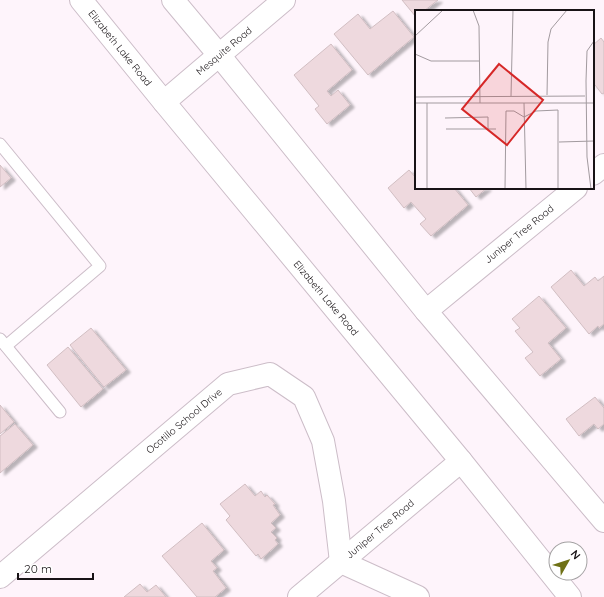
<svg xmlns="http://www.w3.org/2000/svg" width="604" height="597" font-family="Quicksand,sans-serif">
<defs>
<filter id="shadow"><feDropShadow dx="4.5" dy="2.5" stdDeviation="1" flood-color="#0004"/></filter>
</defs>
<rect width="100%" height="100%" fill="#fef4fb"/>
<!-- building -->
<g fill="#eed9de" stroke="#d1bec2" filter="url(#shadow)">
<polygon points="402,0 438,0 424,11 416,11 416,17"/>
<polygon points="393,11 414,37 368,75 334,34 358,14 370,29"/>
<polygon points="601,38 604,42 604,93 602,94 595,85 593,86 593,45"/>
<polygon points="331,44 352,70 327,91 331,96 338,90 350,105 327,124 315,109 319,106 294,75"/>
<polygon points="0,165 11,178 0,187"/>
<polygon points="409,170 416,178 416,188 454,188 468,205 431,236 420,224 426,219 411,202 404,208 388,188"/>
<polygon points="469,188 487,188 476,197"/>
<polygon points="571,270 584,286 595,277 598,281 604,276 604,324 599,328 598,326 589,334 551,287"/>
<polygon points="539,296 566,328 548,343 561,359 540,376 525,358 533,352 515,331 520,328 512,319"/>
<polygon points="91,328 126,370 104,387 70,345"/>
<polygon points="68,347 103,389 81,407 47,365"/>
<polygon points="595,397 604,408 604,424 598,429 594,424 579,436 566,419"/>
<polygon points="0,405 14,422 0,434"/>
<polygon points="15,424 33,445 0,473 0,436"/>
<polygon points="245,484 255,496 261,491 265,497 267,495 275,504 273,505 280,515 271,523 276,528 271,532 277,538 275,540 278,544 261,559 258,554 256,556 226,520 230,516 220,504"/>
<polygon points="202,523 224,550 211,561 217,568 213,571 226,588 215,597 197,597 162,556"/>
<polygon points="140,584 147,592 156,585 166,597 124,597"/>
</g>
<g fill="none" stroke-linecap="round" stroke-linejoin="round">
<defs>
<g id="service">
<polyline points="0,144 100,266 6,346"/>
<polyline points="0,339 60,412"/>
</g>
<g id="minor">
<polyline points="173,0 219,55 426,311 604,521"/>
<polyline points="164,102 284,0"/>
<polyline points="593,174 604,165"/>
<polyline points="426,311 576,188"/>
<polyline points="0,577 228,384 270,374 304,397 323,441 334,501 341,562 418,597"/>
<polyline points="299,597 461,461"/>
</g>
<polyline id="secondary" points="81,0 164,102 461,461 570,597"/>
</defs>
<!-- service casing -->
<use href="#service" stroke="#ccbdc8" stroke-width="13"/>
<!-- minor casing -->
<use href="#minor" stroke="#ccbdc8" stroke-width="24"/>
<!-- secondary casing -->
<use href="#secondary" stroke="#ccbdc8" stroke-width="24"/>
<!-- service -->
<use href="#service" stroke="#fff" stroke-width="11"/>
<!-- minor -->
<use href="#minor" stroke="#fff" stroke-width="22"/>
<!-- secondary -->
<use href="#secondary" stroke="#fff" stroke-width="22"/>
</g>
<g text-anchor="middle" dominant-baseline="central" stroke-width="3" stroke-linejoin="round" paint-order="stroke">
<!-- street labels -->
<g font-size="10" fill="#181316" stroke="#fff">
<text transform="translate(120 48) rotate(51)">Elizabeth Lake Road</text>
<text transform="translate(224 51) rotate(-40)">Mesquite Road</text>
<text transform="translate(519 234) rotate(-39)">Juniper Tree Road</text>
<text transform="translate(326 298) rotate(50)">Elizabeth Lake Road</text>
<text transform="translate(184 421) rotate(-40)">Ocotillo School Drive</text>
<text transform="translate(380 529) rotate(-40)">Juniper Tree Road</text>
</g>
</g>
<!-- overview -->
<g transform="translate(415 10)">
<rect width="179" height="179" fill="#fef4fb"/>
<path fill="none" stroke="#a29a9f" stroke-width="1" d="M 58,0 L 64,16 L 65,93M 0,26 L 28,0M 0,44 L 16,51 L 64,51M 132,85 L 133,32 L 136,19 L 152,0M 96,86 L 98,0M 0,87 L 170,86M 0,93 L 179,93M 12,93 L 12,179M 109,93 L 111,179M 30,108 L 73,107 L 73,119M 31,119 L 81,119M 144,132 L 179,131M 90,179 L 91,101 L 99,101 L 109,107 L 121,101 L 143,100 L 143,179M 176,179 L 172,147 L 171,71 L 172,41 L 179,31"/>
<path fill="#d62828" fill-opacity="0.15" stroke="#d62828" stroke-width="2" d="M 84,54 L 128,90 L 92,135 L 47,99 Z"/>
<rect width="179" height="179" fill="none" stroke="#181316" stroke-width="2"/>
</g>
<!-- north arrow -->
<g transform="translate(568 561) rotate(51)"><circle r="19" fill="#ffffff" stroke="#a3a1a2"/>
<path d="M0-3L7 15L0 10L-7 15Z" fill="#6f7116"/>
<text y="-6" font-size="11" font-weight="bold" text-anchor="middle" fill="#181316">N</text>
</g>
<!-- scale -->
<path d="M18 573v6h75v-6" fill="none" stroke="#181316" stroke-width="2"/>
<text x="24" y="573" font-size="12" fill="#181316" stroke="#ffffff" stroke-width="3" paint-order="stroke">20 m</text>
</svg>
